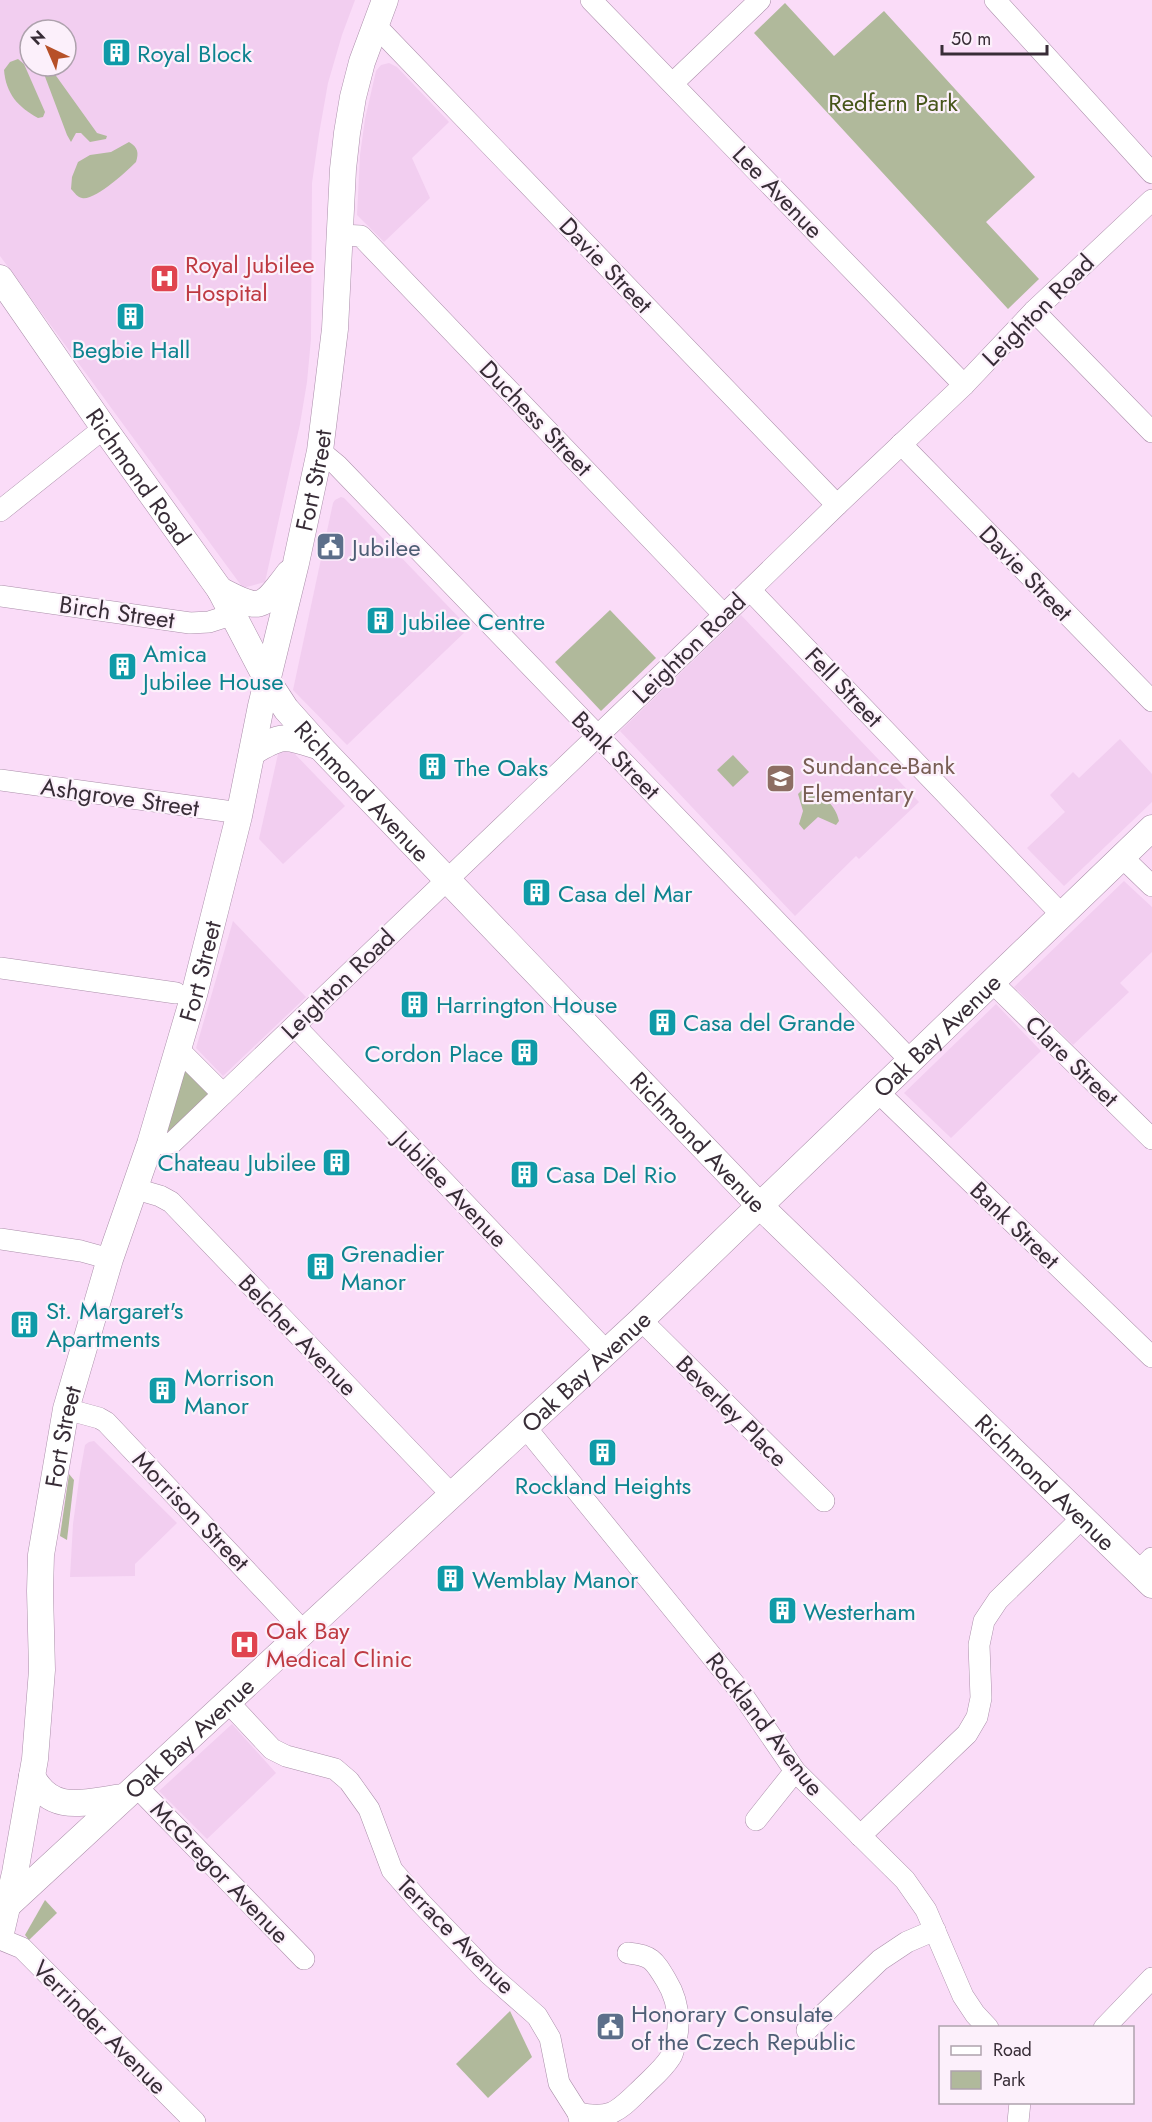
<svg xmlns="http://www.w3.org/2000/svg" width="1152" height="2122" font-family="Jost,sans-serif">
<rect width="100%" height="100%" fill="#fadcf8"/>
<!-- built -->
<g fill="#f2cef0" fill-rule="evenodd">
<path d="M 0,0 L 355,0 L 342,35 L 328,83 L 319,134 L 312,183 L 311,339 L 307,382 L 300,424 L 265,582 L 243,588 L 0,256 ZM 30,30 L 66,30 L 66,66 L 30,66 Z"/>
<polygon points="389,63 397,67 449,122 412,158 430,198 384,242 357,215 360,155 365,119 376,71 381,65"/>
<polygon points="341,497 344,498 469,628 347,745 293,690 333,503 335,500"/>
<polygon points="741,615 919,802 859,859 856,856 795,916 620,731"/>
<polygon points="1120,739 1152,774 1152,802 1064,886 1027,848 1065,812 1050,795 1073,772 1079,778"/>
<polygon points="281,749 292,751 345,806 283,864 259,839 278,754"/>
<polygon points="1124,881 1152,907 1152,952 1120,983 1129,992 1073,1045 1014,987"/>
<polygon points="233,921 306,997 223,1076 196,1048"/>
<polygon points="996,1004 1041,1051 951,1138 904,1093"/>
<polygon points="94,1441 177,1523 135,1564 135,1576 70,1577 73,1524 80,1473 85,1445 89,1442"/>
<polygon points="232,1724 276,1773 207,1839 159,1791"/>
</g>
<!-- green -->
<g fill="#b0b99b">
<polygon points="785,3 834,56 884,11 1035,177 986,222 1039,279 1008,309 754,33"/>
<path d="M 18,59 L 24,64 L 45,112 L 43,117 L 38,118 C 18,107 6,94 4,70 L 10,62 Z"/>
<polygon points="41,66 49,66 97,133 107,136 106,139 90,142 81,133 76,133 71,142 67,135"/>
<path d="M 129,142 C 138,147 139,153 136,162 C 127,171 95,201 82,198 C 77,197 75,193 71,189 L 72,177 L 78,162 L 90,155 L 111,152 Z"/>
<polygon points="610,610 656,658 601,711 555,662"/>
<polygon points="733,755 749,772 733,787 717,770"/>
<path d="M 804,788 C 820,791 836,805 839,821 L 836,825 L 818,817 L 804,830 L 799,824 L 803,811 L 798,794 Z"/>
<polygon points="184,1069 210,1095 168,1132 167,1130"/>
<polygon points="69,1474 74,1480 67,1540 60,1536"/>
<polygon points="45,1900 57,1913 29,1940 25,1935"/>
<polygon points="510,2011 532,2057 488,2098 456,2064"/>
</g>
<g fill="none" stroke-linecap="round" stroke-linejoin="round">
<defs>
<g id="minor">
<polyline points="591,0 964,385"/>
<polyline points="995,0 1152,173"/>
<polyline points="375,25 837,505"/>
<polyline points="673,83 760,0"/>
<polyline points="340,235 361,236 724,615"/>
<polyline points="1034,311 1152,432"/>
<polyline points="901,444 1152,701"/>
<polyline points="320,451 337,465 910,1060"/>
<polyline points="0,511 104,428"/>
<polyline points="750,590 1062,915"/>
<polyline points="0,596 190,623 209,622 234,614"/>
<polyline points="0,780 240,813"/>
<polyline points="1122,857 1152,886"/>
<polyline points="0,968 176,993"/>
<polyline points="992,982 1152,1139"/>
<polyline points="295,1026 607,1352"/>
<polyline points="178,1049 223,1094"/>
<polyline points="878,1092 1152,1357"/>
<polyline points="150,1144 172,1143 724,615 837,505 964,385 1034,311 1152,200"/>
<polyline points="136,1189 160,1196 171,1202 452,1495"/>
<polyline points="0,1239 81,1251 110,1259"/>
<polyline points="641,1320 824,1501"/>
<polyline points="66,1409 99,1418 106,1422 304,1632"/>
<polyline points="526,1428 740,1691 795,1771 905,1880 926,1910 963,1996 975,2014 988,2028"/>
<polyline points="1138,1572 1152,1558"/>
<polyline points="228,1702 272,1749 286,1756 335,1769 349,1781 369,1809 392,1870 419,1901 488,1973 537,2016 550,2038 559,2083 578,2113 580,2122"/>
<polyline points="136,1786 304,1959"/>
<polyline points="756,1820 795,1771"/>
<polyline points="860,1836 967,1734 977,1717 981,1698 979,1645 984,1621 998,1600 1082,1518"/>
<polyline points="0,1939 22,1948 195,2122"/>
<polyline points="1104,2028 1152,1978"/>
<polyline points="807,2030 880,1960 907,1942 935,1930"/>
<path d="M 578,2113 C 612,2120 618,2111 642,2088 C 651,2079 663,2069 670,2058 C 673,2055 673,2050 675,2045 C 681,2022 679,2001 666,1980 C 654,1960 651,1955 628,1953"/>
<polyline points="1018,2122 1020,2102"/>
</g>
<g id="major">
<path id="s1" d="M 0,278 L 104,428 L 220,590 L 267,680 L 286,709 L 320,747 L 759,1205 L 1152,1585"/>
<path d="M 220,590 C 261,612 262,609 289,573"/>
<path d="M 253,752 C 284,733 286,736 320,747"/>
<path d="M 32,1776 C 52,1816 87,1801 124,1797"/>
<path id="s2" d="M 7,1906 L 641,1320 L 1152,828"/>
<path id="s3" d="M 0,1937 L 15,1873 L 35,1759 L 42,1670 L 40,1591 L 41,1555 L 66,1409 L 110,1259 L 150,1144 L 194,995 L 239,816 L 261,706 L 296,563 L 320,451 L 335,329 L 343,169 L 347,133 L 353,97 L 362,62 L 385,0"/>
</g>
</defs>
<!-- minor casing -->
<use href="#minor" stroke="#ab8faa" stroke-width="22"/>
<!-- major casing -->
<use href="#major" stroke="#ab8faa" stroke-width="27"/>
<!-- minor -->
<use href="#minor" stroke="#fff" stroke-width="21"/>
<!-- major -->
<use href="#major" stroke="#fff" stroke-width="26"/>
</g>
<!-- icons -->
<defs>
<symbol id="building-square" viewBox="-11 -11 22 22"><rect x="-9" y="-9" width="18" height="18" rx="4" fill="#0f9aa8" stroke="#fcf0fb"/><path d="M-4-6H4V6H1V3H-1V6H-4ZM-2.5-4.3h1.7v1.8h-1.7ZM.8-4.3h1.7v1.8H.8ZM-2.5-1h1.7V.8h-1.7ZM.8-1h1.7V.8H.8Z" fill="#fff"/></symbol>
<symbol id="hospital-square" viewBox="-11 -11 22 22"><rect x="-9" y="-9" width="18" height="18" rx="4" fill="#e0444e" stroke="#fcf0fb"/><path d="M-5-5h3v3.5h4V-5h3V5h-3V1.5h-4V5h-3Z" fill="#fff"/></symbol>
<symbol id="civic-square" viewBox="-11 -11 22 22"><rect x="-9" y="-9" width="18" height="18" rx="4" fill="#5c6f8a" stroke="#fcf0fb"/><path d="M-.6-6.5H3V-4.5H.6V-3L4-1V1h2V6H-6V1h2V-1L-.6-3ZM-1.2 2.5V6h2.4V2.5Z" fill="#fff"/></symbol>
<symbol id="school-square" viewBox="-11 -11 22 22"><rect x="-9" y="-9" width="18" height="18" rx="4" fill="#8d6e63" stroke="#fcf0fb"/><path d="M0-5L7-2L0 1L-7-2ZM-4 1L0 2.5L4 1V4Q0 6-4 4Z" fill="#fff"/></symbol>
</defs>
<g fill-rule="evenodd">
<use href="#building-square" x="100" y="36" width="33" height="33"/>
<use href="#hospital-square" x="148" y="262" width="33" height="33"/>
<use href="#building-square" x="114" y="300" width="33" height="33"/>
<use href="#civic-square" x="314" y="530" width="33" height="33"/>
<use href="#building-square" x="364" y="604" width="33" height="33"/>
<use href="#building-square" x="106" y="650" width="33" height="33"/>
<use href="#building-square" x="416" y="750" width="33" height="33"/>
<use href="#school-square" x="764" y="762" width="33" height="33"/>
<use href="#building-square" x="520" y="876" width="33" height="33"/>
<use href="#building-square" x="398" y="988" width="33" height="33"/>
<use href="#building-square" x="646" y="1006" width="33" height="33"/>
<use href="#building-square" x="508" y="1036" width="33" height="33"/>
<use href="#building-square" x="320" y="1146" width="33" height="33"/>
<use href="#building-square" x="508" y="1158" width="33" height="33"/>
<use href="#building-square" x="304" y="1250" width="33" height="33"/>
<use href="#building-square" x="8" y="1308" width="33" height="33"/>
<use href="#building-square" x="146" y="1374" width="33" height="33"/>
<use href="#building-square" x="586" y="1436" width="33" height="33"/>
<use href="#building-square" x="434" y="1562" width="33" height="33"/>
<use href="#building-square" x="766" y="1594" width="33" height="33"/>
<use href="#hospital-square" x="228" y="1628" width="33" height="33"/>
<use href="#civic-square" x="594" y="2010" width="33" height="33"/>
</g>
<g text-anchor="middle" dominant-baseline="central" stroke-width="4.5" stroke-linejoin="round" paint-order="stroke">
<!-- culture labels -->
<g font-size="24" fill="#0d838f" stroke="#fcf0fb" text-anchor="start">
<text x="137" y="53">Royal Block</text>
<text x="131" y="349" text-anchor="middle">Begbie Hall</text>
<text x="402" y="621">Jubilee Centre</text>
<text x="143" y="653">Amica<tspan x="143" dy="28">Jubilee House</tspan></text>
<text x="454" y="767">The Oaks</text>
<text x="558" y="893">Casa del Mar</text>
<text x="436" y="1004">Harrington House</text>
<text x="683" y="1022">Casa del Grande</text>
<text x="503" y="1053" text-anchor="end">Cordon Place</text>
<text x="316" y="1162" text-anchor="end">Chateau Jubilee</text>
<text x="546" y="1174">Casa Del Rio</text>
<text x="341" y="1253">Grenadier<tspan x="341" dy="28">Manor</tspan></text>
<text x="46" y="1310">St. Margaret's<tspan x="46" dy="28">Apartments</tspan></text>
<text x="184" y="1377">Morrison<tspan x="184" dy="28">Manor</tspan></text>
<text x="603" y="1485" text-anchor="middle">Rockland Heights</text>
<text x="472" y="1579">Wemblay Manor</text>
<text x="803" y="1611">Westerham</text>
</g>
<!-- park labels -->
<g font-size="24" fill="#465519" stroke="#fcf0fb">
<text x="893" y="102">Redfern Park</text>
</g>
<!-- street labels -->
<g font-size="24" fill="#382d37" stroke="#fcf0fb">
<text transform="translate(778 192) rotate(46)">Lee Avenue</text>
<text transform="translate(606 265) rotate(46)">Davie Street</text>
<text transform="translate(1038 310) rotate(-45)">Leighton Road</text>
<text transform="translate(536 418) rotate(46)">Duchess Street</text>
<text stroke="none"><textPath href="#s1" startOffset="242">Richmond Road</textPath></text>
<text stroke="none"><textPath href="#s3" startOffset="1496">Fort Street</textPath></text>
<text transform="translate(1026 573) rotate(46)">Davie Street</text>
<text transform="translate(117 612) rotate(8)">Birch Street</text>
<text transform="translate(689 648) rotate(-44)">Leighton Road</text>
<text transform="translate(844 687) rotate(46)">Fell Street</text>
<text transform="translate(616 755) rotate(45)">Bank Street</text>
<text stroke="none"><textPath href="#s1" startOffset="630">Richmond Avenue</textPath></text>
<text transform="translate(120 797) rotate(8)">Ashgrove Street</text>
<text stroke="none"><textPath href="#s3" startOffset="992">Fort Street</textPath></text>
<text transform="translate(338 984) rotate(-44)">Leighton Road</text>
<text stroke="none"><textPath href="#s2" startOffset="1274">Oak Bay Avenue</textPath></text>
<text transform="translate(1072 1061) rotate(44)">Clare Street</text>
<text stroke="none"><textPath href="#s1" startOffset="1116">Richmond Avenue</textPath></text>
<text transform="translate(451 1189) rotate(46)">Jubilee Avenue</text>
<text transform="translate(1015 1225) rotate(44)">Bank Street</text>
<text transform="translate(298 1335) rotate(46)">Belcher Avenue</text>
<text stroke="none"><textPath href="#s2" startOffset="788">Oak Bay Avenue</textPath></text>
<text transform="translate(732 1411) rotate(45)">Beverley Place</text>
<text stroke="none"><textPath href="#s3" startOffset="506">Fort Street</textPath></text>
<text stroke="none"><textPath href="#s1" startOffset="1602">Richmond Avenue</textPath></text>
<text transform="translate(191 1511) rotate(46)">Morrison Street</text>
<text transform="translate(765 1724) rotate(52)">Rockland Avenue</text>
<text stroke="none"><textPath href="#s2" startOffset="248">Oak Bay Avenue</textPath></text>
<text transform="translate(220 1872) rotate(46)">McGregor Avenue</text>
<text transform="translate(456 1935) rotate(45)">Terrace Avenue</text>
<text transform="translate(100 2027) rotate(45)">Verrinder Avenue</text>
</g>
<!-- health labels -->
<g font-size="24" fill="#be3a42" stroke="#fcf0fb" text-anchor="start">
<text x="185" y="264">Royal Jubilee<tspan x="185" dy="28">Hospital</tspan></text>
<text x="266" y="1630">Oak Bay<tspan x="266" dy="28">Medical Clinic</tspan></text>
</g>
<!-- service labels -->
<g font-size="24" fill="#4e5e75" stroke="#fcf0fb" text-anchor="start">
<text x="352" y="547">Jubilee</text>
<text x="631" y="2013">Honorary Consulate<tspan x="631" dy="28">of the Czech Republic</tspan></text>
</g>
<!-- education labels -->
<g font-size="24" fill="#785e54" stroke="#fcf0fb" text-anchor="start">
<text x="802" y="765">Sundance-Bank<tspan x="802" dy="28">Elementary</tspan></text>
</g>
</g>
<!-- legend -->
<rect x="939" y="2026" width="195" height="78" fill="#fcf0fb" stroke="#aea2ad" stroke-width="1.5"/>
<rect x="951" y="2046" width="30" height="9" fill="#ffffff" stroke="#aea2ad" stroke-width="1.5"/>
<text x="993" y="2056" font-size="18" fill="#382d37">Road</text>
<rect x="951" y="2071" width="30" height="18" fill="#b0b99b" stroke="#aea2ad" stroke-width="1.5"/>
<text x="993" y="2086" font-size="18" fill="#382d37">Park</text>
<!-- north arrow -->
<g transform="translate(48 48) rotate(316)"><circle r="28" fill="#fcf0fb" stroke="#aea2ad" stroke-width="1.5"/>
<path d="M0-4.5L10 22L0 15L-10 22Z" fill="#b75028"/>
<text y="-9" font-size="16" font-weight="bold" text-anchor="middle" fill="#382d37">N</text>
</g>
<!-- scale -->
<path d="M942 45v9h105v-9" fill="none" stroke="#382d37" stroke-width="3"/>
<text x="951" y="45" font-size="18" fill="#382d37" stroke="#fcf0fb" stroke-width="4.5" paint-order="stroke">50 m</text>
</svg>
